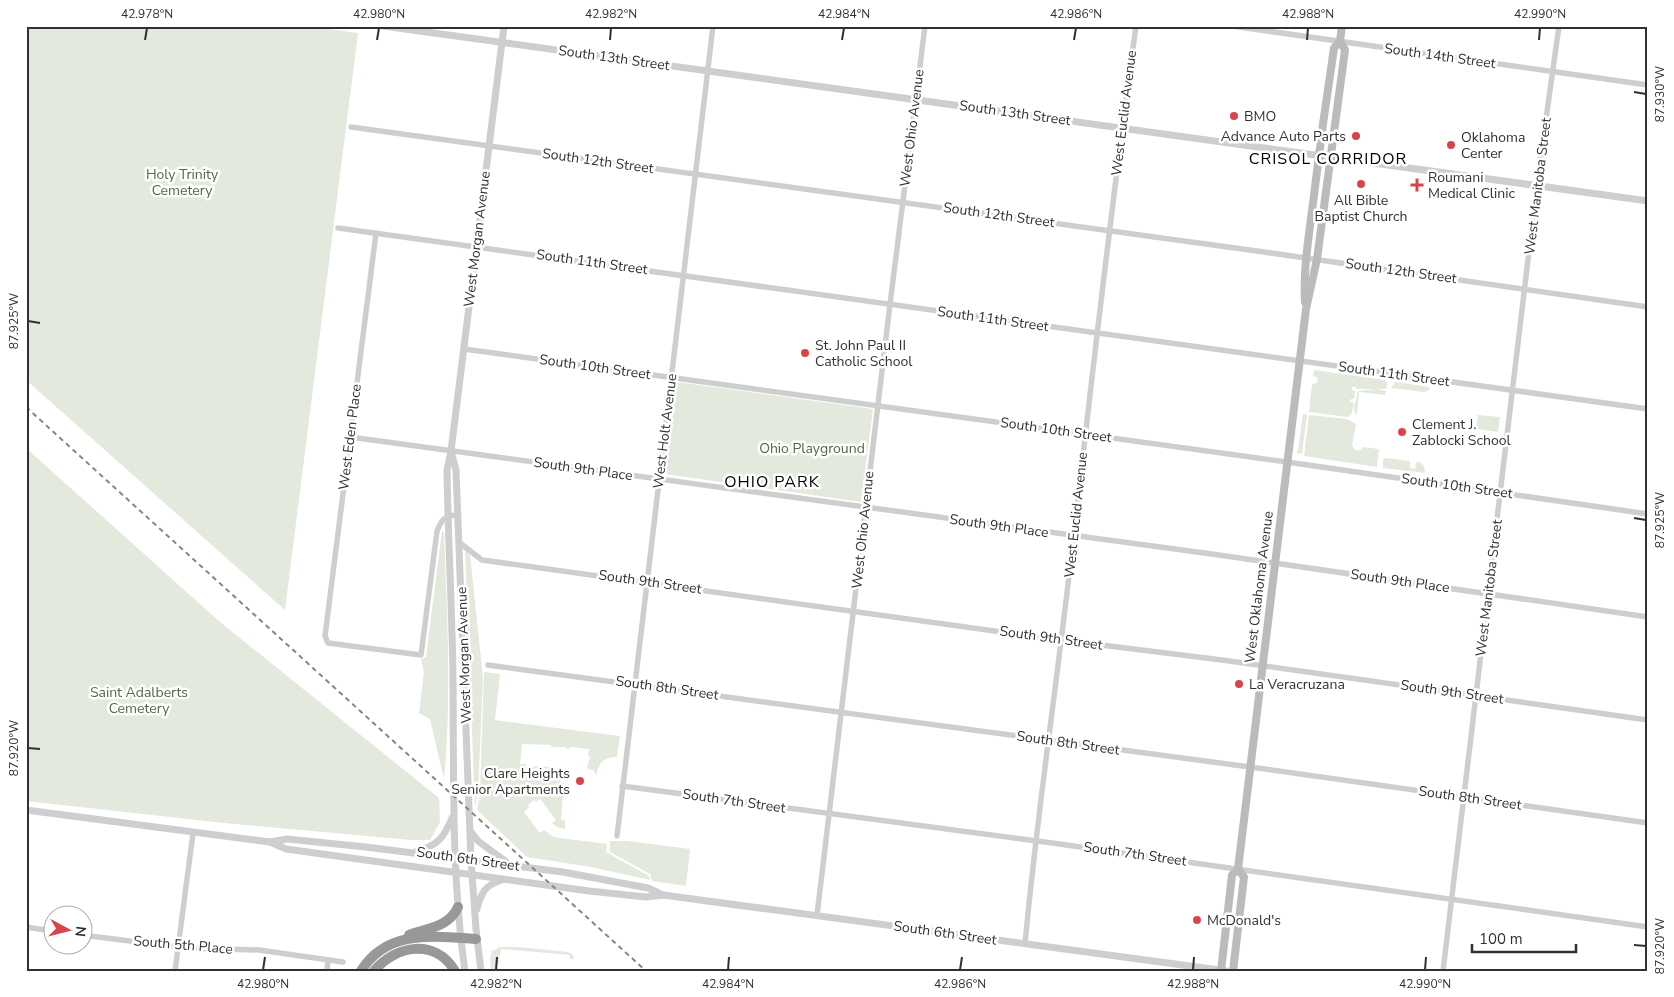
<svg xmlns="http://www.w3.org/2000/svg" width="1674" height="997" font-family="'Nunito Sans',sans-serif">
<rect width="100%" height="100%" fill="#fff"/>
<!-- green -->
<g fill="#e4e9dd">
<polygon points="26,26 308,26 358,33 285,610 26,380"/>
<polygon points="1314,370 1385,380 1387,384 1386,389 1356,389 1356,387 1352,387 1352,390 1355,391 1354,399 1351,399 1350,402 1354,403 1352,413 1348,417 1309,412 1312,384 1317,383 1318,379 1317,377 1313,376"/>
<polygon points="677,382 873,409 861,502 665,474"/>
<polygon points="1395,382 1430,387 1430,389 1425,392 1391,388"/>
<polygon points="1376,389 1386,391 1385,395 1359,392 1357,414 1355,414 1354,408 1358,391"/>
<polygon points="1303,414 1307,415 1302,454 1296,453 1298,450"/>
<polygon points="1309,415 1347,419 1356,424 1352,446 1355,450 1361,450 1363,447 1379,449 1377,467 1304,456"/>
<polygon points="1478,415 1500,417 1498,432 1476,429"/>
<polygon points="26,448 220,622 439,798 440,822 430,840 411,840 224,823 26,801"/>
<polygon points="1385,458 1410,461 1410,468 1415,469 1416,462 1420,462 1424,466 1425,473 1383,468 1383,459"/>
<path d="M 442,531 L 444,532 C 447,614 452,697 444,779 L 430,719 L 419,713 L 424,672 L 421,659 L 426,657 Z"/>
<polygon points="465,550 470,554 483,678 478,791 475,809"/>
<path d="M 484,672 L 500,674 L 495,720 L 620,736 L 617,757 C 603,757 599,763 596,776 L 594,771 L 587,768 L 590,757 L 588,756 L 589,749 L 570,747 L 569,749 L 567,749 L 566,747 L 551,747 L 551,745 L 522,744 L 520,764 L 526,764 L 526,767 L 535,767 L 535,766 L 552,767 L 552,769 L 561,770 L 560,782 L 564,783 L 561,820 L 565,820 L 565,829 L 557,827 L 552,823 L 556,820 L 540,799 L 536,802 L 534,800 L 528,805 L 529,807 L 524,812 L 540,833 L 544,830 L 554,837 L 560,838 L 607,844 L 606,852 L 649,876 L 650,880 L 591,867 L 527,857 L 477,810 L 480,794 Z"/>
<polygon points="610,841 627,841 690,849 686,886 652,881 650,874 610,852"/>
<polygon points="500,947 519,947 568,952 573,955 574,959 570,959 570,955 501,949 497,971 491,971 490,958 492,953 490,952"/>
</g>
<g fill="none" stroke-linecap="round" stroke-linejoin="round">
<!-- minor -->
<g stroke="#cecece" stroke-width="5.5">
<polyline points="1232,26 1648,85"/>
<polyline points="351,127 1257,251 1648,307"/>
<path d="M 338,228 C 774,289 1211,348 1648,409"/>
<path d="M 376,233 L 325,636 L 328,643 L 421,655 L 437,531 C 442,519 445,515 458,515"/>
<polyline points="464,349 1287,462 1648,514"/>
<polyline points="350,437 1219,555 1648,617"/>
<polyline points="460,543 482,560 1053,639 1222,660 1648,720"/>
<polyline points="488,665 1250,767 1648,823"/>
<polyline points="622,786 1045,842 1648,927"/>
<polyline points="617,836 713,26"/>
<polyline points="817,915 890,304 925,26"/>
<polyline points="26,927 52,931"/>
<polyline points="82,935 186,948 259,950 343,962"/>
<path d="M 1025,944 C 1036,824 1054,704 1068,584 C 1090,398 1110,212 1136,26"/>
<polyline points="175,971 193,833"/>
<polyline points="327,971 328,960"/>
<polyline points="1443,971 1538,176 1559,26"/>
</g>
<!-- tertiary -->
<g stroke="#cecece" stroke-width="7">
<polyline points="383,26 1648,201"/>
<polyline points="451,451 456,470 471,860 476,929 481,971"/>
<polyline points="26,810 270,842 287,839 366,847 563,872 648,888 663,895"/>
<polyline points="471,832 478,841 508,863"/>
<polyline points="270,842 286,849 589,891 646,897 663,895 1227,971"/>
<path d="M 417,851 C 439,845 444,837 452,818"/>
<path d="M 477,909 C 481,893 485,885 502,880"/>
<path d="M 465,971 C 451,873 454,774 453,675 C 452,607 448,538 447,470 L 451,451 L 504,26"/>
</g>
<!-- secondary -->
<g stroke="#bbb" stroke-width="8">
<path d="M 1305,302 C 1303,269 1309,236 1313,203 C 1319,152 1326,100 1334,48 L 1340,41"/>
<polyline points="1221,971 1232,875 1238,869 1306,309 1317,259 1345,50 1340,41 1342,26"/>
<polyline points="1233,971 1244,877 1238,869"/>
</g>
<!-- motorway -->
<g stroke="#989898" stroke-width="10">
<path d="M 409,935 C 428,928 449,927 458,907"/>
<path d="M 361,971 C 387,929 434,936 476,939"/>
<path d="M 374,971 C 396,945 435,938 455,971"/>
</g>
<!-- rail -->
<polyline stroke="#868686" stroke-width="2" stroke-dasharray="5 4" stroke-linecap="butt" points="26,407 646,971"/>
</g>
<!-- ticks -->
<path fill="none" stroke="#313131" stroke-width="2" d="M 145,40 L 147,28M 377,40 L 379,28M 610,40 L 611,28M 842,40 L 844,28M 1074,40 L 1076,28M 1307,40 L 1308,28M 1539,40 L 1540,28M 1634,92 L 1646,94M 28,321 L 40,323M 1634,518 L 1646,520M 28,748 L 40,749M 1634,945 L 1646,946M 263,970 L 265,957M 496,970 L 497,957M 728,970 L 729,957M 960,970 L 962,957M 1193,970 L 1194,957M 1425,970 L 1426,957"/>
<!-- markers -->
<g fill="#d7444a" stroke="#fff" stroke-width="2">
<circle cx="1234" cy="116" r="5"/>
<circle cx="1356" cy="136" r="5"/>
<circle cx="1451" cy="145" r="5"/>
<circle cx="1361" cy="184" r="5"/>
<path d="M1414.5 177.5h5v5h5v5h-5v5h-5v-5h-5v-5h5z"/>
<circle cx="805" cy="353" r="5"/>
<circle cx="1402" cy="432" r="5"/>
<circle cx="1239" cy="684" r="5"/>
<circle cx="580" cy="781" r="5"/>
<circle cx="1197" cy="920" r="5"/>
</g>
<g text-anchor="middle" dominant-baseline="central" stroke-width="5" stroke-linejoin="round" paint-order="stroke">
<!-- street labels -->
<g font-size="14" fill="#313131" stroke="#fff">
<text transform="translate(1440 56) rotate(8)">South 14th Street</text>
<text transform="translate(614 58) rotate(8)">South 13th Street</text>
<text transform="translate(1015 113) rotate(8)">South 13th Street</text>
<text transform="translate(1124 113) rotate(-83)">West Euclid Avenue</text>
<text transform="translate(912 128) rotate(-83)">West Ohio Avenue</text>
<text transform="translate(598 161) rotate(8)">South 12th Street</text>
<text transform="translate(1538 186) rotate(-83)">West Manitoba Street</text>
<text transform="translate(999 215) rotate(8)">South 12th Street</text>
<text transform="translate(477 239) rotate(-83)">West Morgan Avenue</text>
<text transform="translate(592 262) rotate(8)">South 11th Street</text>
<text transform="translate(1401 271) rotate(8)">South 12th Street</text>
<text transform="translate(993 319) rotate(8)">South 11th Street</text>
<text transform="translate(595 367) rotate(8)">South 10th Street</text>
<text transform="translate(1394 374) rotate(8)">South 11th Street</text>
<text transform="translate(1056 430) rotate(8)">South 10th Street</text>
<text transform="translate(665 431) rotate(-83)">West Holt Avenue</text>
<text transform="translate(350 437) rotate(-83)">West Eden Place</text>
<text transform="translate(583 469) rotate(8)">South 9th Place</text>
<text transform="translate(1457 486) rotate(8)">South 10th Street</text>
<text transform="translate(1076 515) rotate(-84)">West Euclid Avenue</text>
<text transform="translate(999 526) rotate(8)">South 9th Place</text>
<text transform="translate(863 530) rotate(-84)">West Ohio Avenue</text>
<text transform="translate(1400 581) rotate(8)">South 9th Place</text>
<text transform="translate(650 582) rotate(8)">South 9th Street</text>
<text transform="translate(1259 587) rotate(-83)">West Oklahoma Avenue</text>
<text transform="translate(1489 588) rotate(-83)">West Manitoba Street</text>
<text transform="translate(1051 638) rotate(8)">South 9th Street</text>
<text transform="translate(464 655) rotate(-92)">West Morgan Avenue</text>
<text transform="translate(667 688) rotate(8)">South 8th Street</text>
<text transform="translate(1452 692) rotate(8)">South 9th Street</text>
<text transform="translate(1068 743) rotate(8)">South 8th Street</text>
<text transform="translate(1470 798) rotate(8)">South 8th Street</text>
<text transform="translate(734 801) rotate(8)">South 7th Street</text>
<text transform="translate(1135 854) rotate(8)">South 7th Street</text>
<text transform="translate(468 859) rotate(8)">South 6th Street</text>
<text transform="translate(945 933) rotate(8)">South 6th Street</text>
<text transform="translate(183 945) rotate(5)">South 5th Place</text>
</g>
<!-- poi labels -->
<g font-size="14" fill="#313131" stroke="#fff" text-anchor="start">
<text x="1244" y="116">BMO</text>
<text x="1346" y="136" text-anchor="end">Advance Auto Parts</text>
<text x="1461" y="137">Oklahoma<tspan x="1461" dy="16">Center</tspan></text>
<text x="1428" y="177">Roumani<tspan x="1428" dy="16">Medical Clinic</tspan></text>
<text x="1361" y="200" text-anchor="middle">All Bible<tspan x="1361" dy="16">Baptist Church</tspan></text>
<text x="815" y="345">St. John Paul II<tspan x="815" dy="16">Catholic School</tspan></text>
<text x="1412" y="424">Clement J.<tspan x="1412" dy="16">Zablocki School</tspan></text>
<text x="1249" y="684">La Veracruzana</text>
<text x="570" y="773" text-anchor="end">Clare Heights<tspan x="570" dy="16">Senior Apartments</tspan></text>
<text x="1207" y="920">McDonald's</text>
</g>
<!-- park labels -->
<g font-size="14" fill="#536941" stroke="#fff">
<text x="182" y="174">Holy Trinity<tspan x="182" dy="16">Cemetery</tspan></text>
<text x="812" y="448">Ohio Playground</text>
<text x="139" y="692">Saint Adalberts<tspan x="139" dy="16">Cemetery</tspan></text>
</g>
<!-- quarter labels -->
<g font-size="16" letter-spacing="1" fill="#000" stroke="#fff">
<text x="1328" y="159">CRISOL CORRIDOR</text>
<text x="772" y="482">OHIO PARK</text>
</g>
</g>
<!-- border -->
<rect width="1674" height="997" fill="none" stroke="#ffffff" stroke-width="55"/>
<!-- north arrow -->
<g transform="translate(68 930) rotate(97)"><circle r="24" fill="#ffffff" stroke="#adadad"/>
<path d="M0-4L9 19L0 12L-9 19Z" fill="#d7444a"/>
<text y="-8" font-size="14" font-weight="bold" text-anchor="middle" fill="#313131">N</text>
</g>
<!-- scale -->
<path d="M1472 944v8h104v-8" fill="none" stroke="#313131" stroke-width="2.5"/>
<text x="1479" y="944" font-size="15" fill="#313131" stroke="#ffffff" stroke-width="4" paint-order="stroke">100 m</text>
<rect x="28" y="28" width="1618" height="942" fill="none" stroke="#313131" stroke-width="2"/>
<g font-size="12" text-anchor="middle" fill="#313131">
<text x="147" y="18">42.978°N</text>
<text x="379" y="18">42.980°N</text>
<text x="611" y="18">42.982°N</text>
<text x="844" y="18">42.984°N</text>
<text x="1076" y="18">42.986°N</text>
<text x="1308" y="18">42.988°N</text>
<text x="1540" y="18">42.990°N</text>
<text transform="translate(1660 94) rotate(-90)" y="4">87.930°W</text>
<text transform="translate(14 321) rotate(-90)" y="4">87.925°W</text>
<text transform="translate(1660 520) rotate(-90)" y="4">87.925°W</text>
<text transform="translate(14 748) rotate(-90)" y="4">87.920°W</text>
<text transform="translate(1660 946) rotate(-90)" y="4">87.920°W</text>
<text x="263" y="988">42.980°N</text>
<text x="496" y="988">42.982°N</text>
<text x="728" y="988">42.984°N</text>
<text x="960" y="988">42.986°N</text>
<text x="1193" y="988">42.988°N</text>
<text x="1425" y="988">42.990°N</text>
</g>
</svg>
